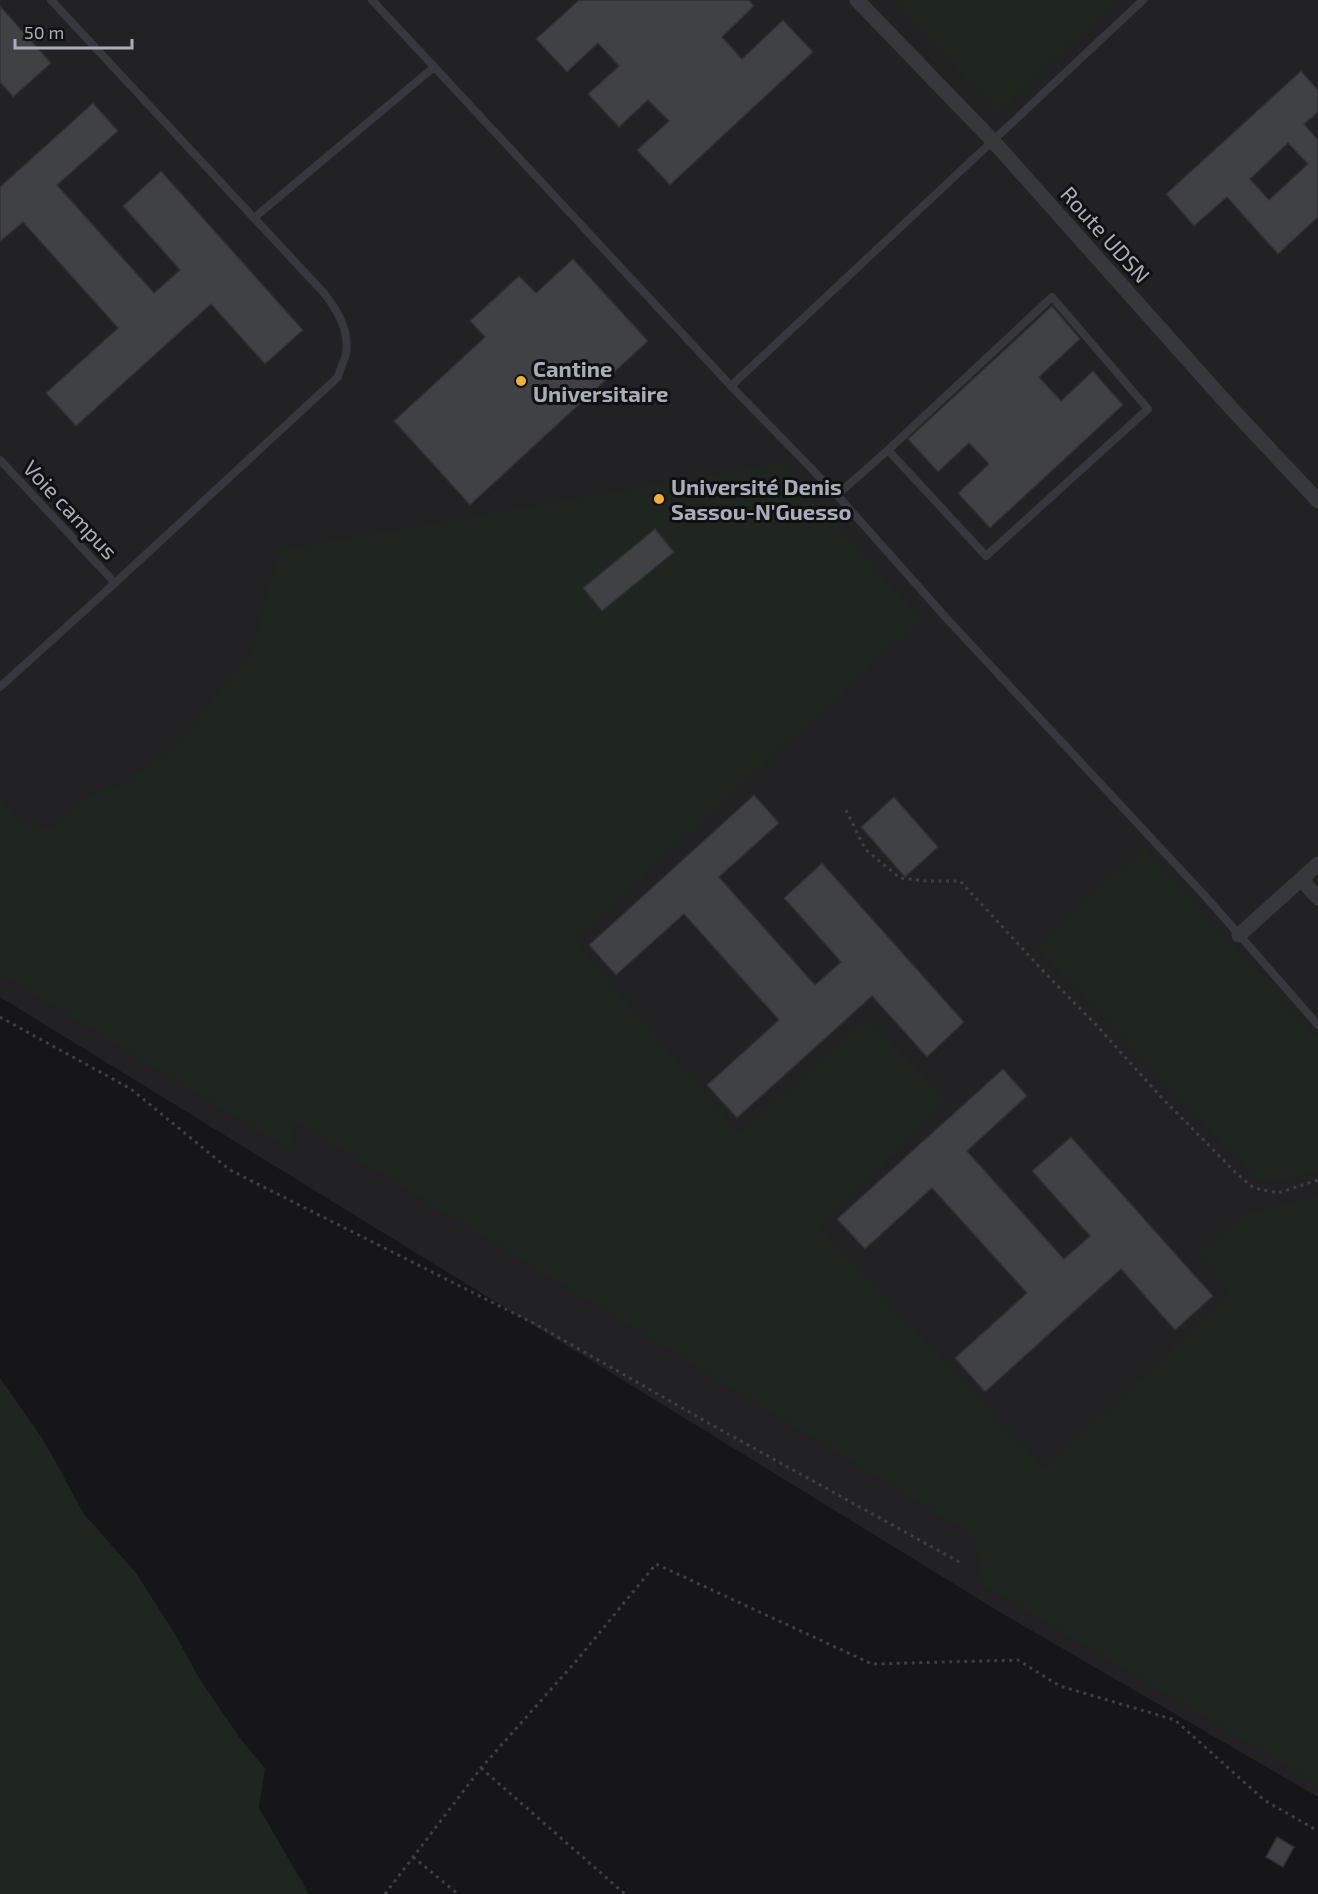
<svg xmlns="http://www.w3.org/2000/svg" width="1318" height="1894" font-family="'Exo 2',sans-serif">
<rect width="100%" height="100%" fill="#161618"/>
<!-- built -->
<polygon fill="#222225" points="0,0 1318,0 1318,1797 1003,1614 0,997"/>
<!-- green -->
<g fill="#1e261f">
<polygon points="893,0 1119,0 998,115"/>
<polygon points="782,462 922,620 575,941 740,1133 867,1015 949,1103 819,1226 1045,1468 1230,1293 1196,1254 1243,1215 1318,1196 1318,1785 984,1586 973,1536 289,1118 294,1153 0,974 0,799 27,823 51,830 81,801 128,780 164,753 191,726 252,651 279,550"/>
<polygon points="1143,846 1318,1037 1318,1172 1274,1183 1255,1178 1035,947"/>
<polygon points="0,1378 44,1441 84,1514 136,1573 175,1634 199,1678 240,1738 265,1769 259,1808 309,1894 0,1894"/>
</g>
<!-- building -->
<g fill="#404145" stroke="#303034" stroke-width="1.5" fill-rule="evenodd">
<polygon points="579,0 749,0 754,6 722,37 742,59 783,20 813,52 670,185 637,150 669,121 648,100 619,127 588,94 619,66 598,43 567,72 536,39"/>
<polygon points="0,6 51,63 13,97 0,82"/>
<path d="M 1301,71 L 1318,90 L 1318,112 L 1304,124 L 1318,140 L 1318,217 L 1278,254 L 1227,197 L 1194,226 L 1166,194 ZM 1288,143 L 1308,164 L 1269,200 L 1250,179 Z"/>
<polygon points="93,103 118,131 57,185 154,293 180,270 123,206 161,171 303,330 265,364 211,304 76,426 46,393 118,328 23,222 0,242 0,187"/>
<polygon points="573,259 648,341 470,505 394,421 485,337 470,321 519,276 536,293"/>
<polygon points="1052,306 1080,339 1039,377 1061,401 1093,371 1123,405 990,528 958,493 989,464 969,443 938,472 908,439"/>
<polygon points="655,529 674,552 602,611 583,588"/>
<polygon points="754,795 779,823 719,877 815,985 841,962 784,898 822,863 964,1022 927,1057 872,996 737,1118 707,1085 779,1020 684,914 616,975 589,945"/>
<polygon points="894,797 938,847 905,877 861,827"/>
<polygon points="1003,1069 1027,1096 967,1151 1064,1259 1090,1236 1032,1171 1071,1137 1213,1296 1175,1330 1121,1269 985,1392 955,1358 1027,1293 932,1188 865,1249 837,1219"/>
<polygon points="1277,1837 1294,1847 1283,1867 1266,1857"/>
</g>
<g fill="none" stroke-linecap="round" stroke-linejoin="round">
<!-- path -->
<g stroke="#3d3f44" stroke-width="3" stroke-dasharray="3 4.5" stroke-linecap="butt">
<polyline points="846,810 865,849 900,878 926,881 960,881 1046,974 1099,1028 1161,1097 1237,1174 1254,1188 1278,1193 1318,1180"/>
<polyline points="0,1017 131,1089 230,1170 537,1325 712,1425 961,1563"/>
<polyline points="481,1768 625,1894"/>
<polyline points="413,1857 458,1894"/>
<polyline points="385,1894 481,1768 577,1660 656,1564 872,1664 1018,1660 1060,1686 1175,1720 1264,1800 1318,1831"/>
</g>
<!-- lane -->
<g stroke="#37383d" stroke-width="8">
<polyline points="372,0 731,386 837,495 949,621 1206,897 1318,1025"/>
<polyline points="254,218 434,67"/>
<polyline points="731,386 1143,0"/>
<polyline points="0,460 115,583"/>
<polyline points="837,495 888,450 986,556 1148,409 1052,297 888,450"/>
<path d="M 0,687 L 115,583 L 338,377 C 340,369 344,361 346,354 C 350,330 337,309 323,292 L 51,0"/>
</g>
<!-- street -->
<g stroke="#37383d" stroke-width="15">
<polyline points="857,0 993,141 1231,408 1318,501"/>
<polyline points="1301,879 1318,898"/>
<polyline points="1239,935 1318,864"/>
</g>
</g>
<!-- markers -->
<g fill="#f2b134" stroke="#111113" stroke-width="2">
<circle cx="521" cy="381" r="6"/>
<circle cx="659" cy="499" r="6"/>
</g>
<g text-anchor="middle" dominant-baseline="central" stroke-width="6" stroke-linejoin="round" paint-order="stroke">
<!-- street labels -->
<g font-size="22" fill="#a8adb8" stroke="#111113">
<text transform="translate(1106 234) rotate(48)">Route UDSN</text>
<text transform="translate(71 509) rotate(47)">Voie campus</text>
</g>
<!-- poi labels -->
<g font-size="22" font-weight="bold" fill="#a8adb8" stroke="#111113" text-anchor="start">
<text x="533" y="368">Cantine<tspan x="533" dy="25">Universitaire</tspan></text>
<text x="671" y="486">Université Denis<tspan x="671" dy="25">Sassou-N'Guesso</tspan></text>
</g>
</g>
<!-- scale -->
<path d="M15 39v9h117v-9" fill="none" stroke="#a8adb8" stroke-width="3"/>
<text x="24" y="39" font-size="18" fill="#a8adb8" stroke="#111113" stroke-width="4.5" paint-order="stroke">50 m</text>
</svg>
